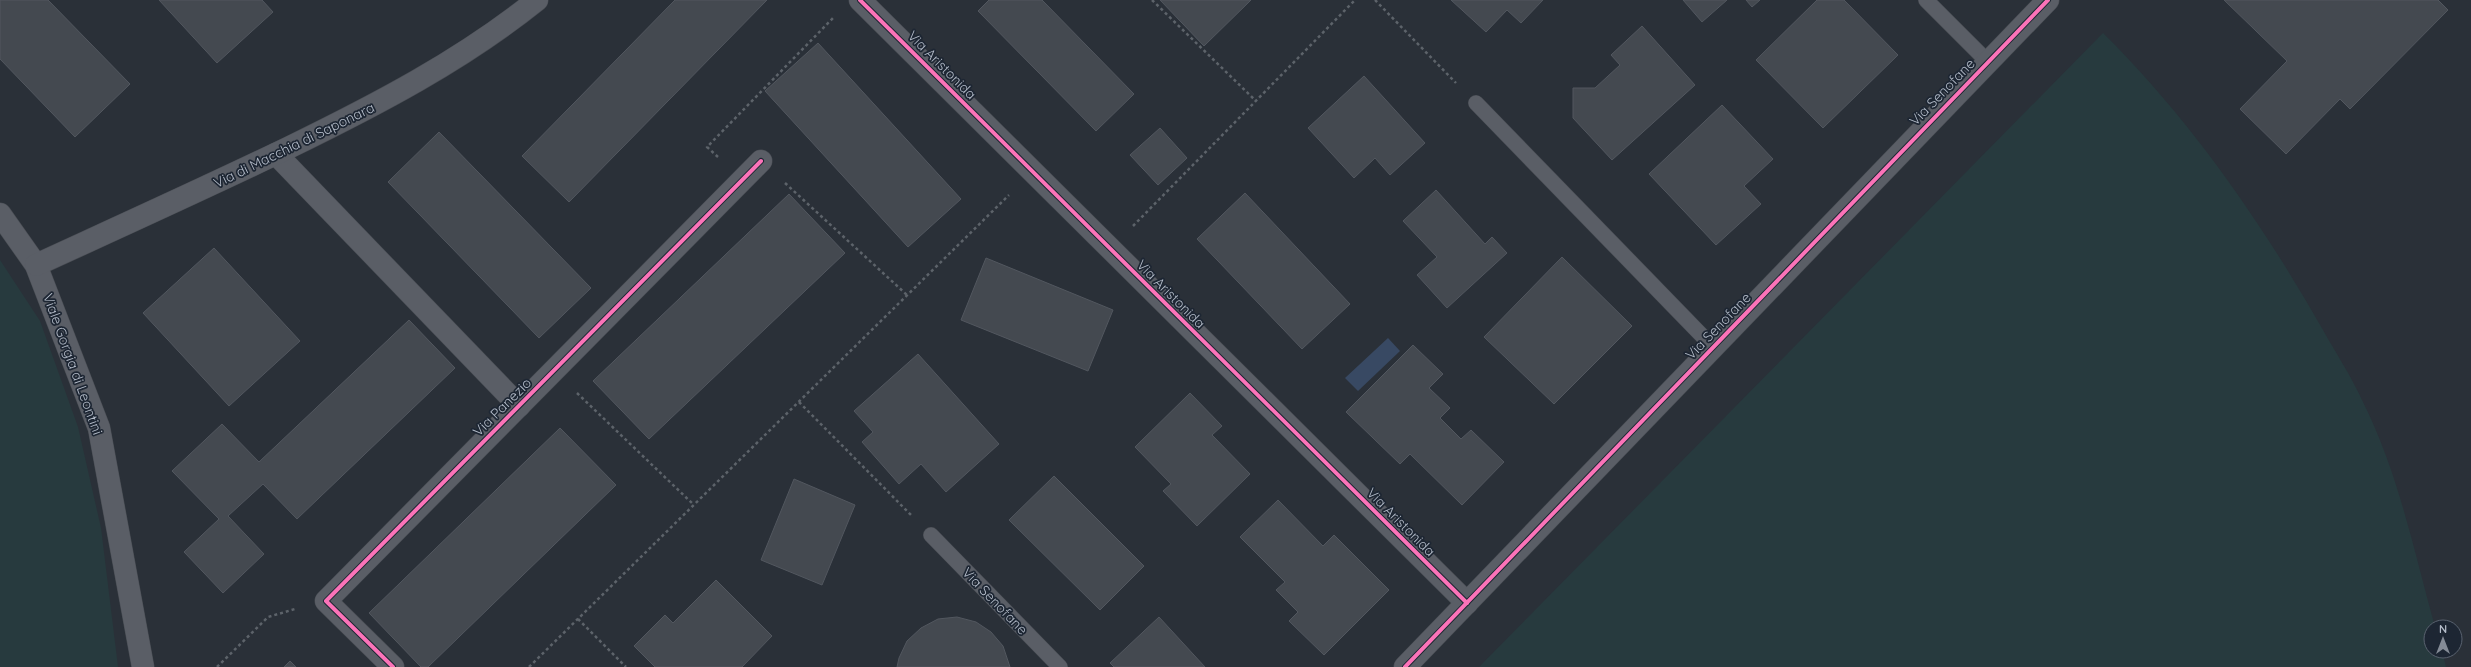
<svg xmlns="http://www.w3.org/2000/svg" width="2471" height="667" font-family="Quicksand,sans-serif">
<rect width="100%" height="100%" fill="#2a3038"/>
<!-- green -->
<g fill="#273a3e">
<path d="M 2103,33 C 2191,120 2262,223 2323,330 C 2336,353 2351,376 2362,400 C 2398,471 2414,551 2435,627 L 2431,627 L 2431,651 L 2442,651 L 2446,667 L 1479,667 Z"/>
<polygon points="0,260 40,321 78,427 101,528 118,667 0,667"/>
</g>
<!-- water -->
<polygon fill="#384963" points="1388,338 1400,351 1358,391 1345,378"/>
<!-- building -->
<g fill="#444950" stroke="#52575f">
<polygon points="0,0 48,0 130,84 75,137 0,59"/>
<polygon points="159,0 262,0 273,12 217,63"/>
<polygon points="675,0 767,0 569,202 522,156"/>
<polygon points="989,0 1042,0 1134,94 1096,131 978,11"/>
<polygon points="1160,0 1251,0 1204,46"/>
<polygon points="1451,0 1543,0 1521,23 1507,10 1486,32"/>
<polygon points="1683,0 1727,0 1702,22"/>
<polygon points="1746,0 1760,0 1752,7"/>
<polygon points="1817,0 1844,0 1898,55 1823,128 1756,60"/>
<polygon points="2224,0 2438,0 2448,10 2350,109 2340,99 2286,154 2240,109 2287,61"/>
<polygon points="1642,26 1695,85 1612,160 1573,118 1573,88 1595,88 1620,65 1611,55"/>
<polygon points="818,43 961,199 908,247 765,91"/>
<polygon points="1364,76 1425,143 1390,175 1375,158 1354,178 1308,128"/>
<polygon points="1722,105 1773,159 1744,186 1761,204 1716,245 1649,174"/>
<polygon points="1160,128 1187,158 1158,185 1130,155"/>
<polygon points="439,132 591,288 539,338 388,182"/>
<polygon points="1436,190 1485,244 1492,237 1507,253 1447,308 1417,275 1437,257 1403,221"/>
<polygon points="1245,193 1350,304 1302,349 1197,239"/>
<polygon points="789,194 845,253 649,439 593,381"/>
<polygon points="214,248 300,341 229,406 143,313"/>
<polygon points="1562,257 1632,326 1554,404 1484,337"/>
<polygon points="986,258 1113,310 1088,371 961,320"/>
<polygon points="409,320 455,368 297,519 263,484 228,516 264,554 223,593 184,552 219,519 172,471 222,424 259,462"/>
<polygon points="1413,345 1443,374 1429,388 1450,408 1440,418 1461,439 1471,430 1504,462 1462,505 1410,454 1400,464 1346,412"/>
<polygon points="918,354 999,444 946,492 921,464 899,484 862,442 873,432 854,411"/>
<polygon points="1190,393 1222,426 1212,435 1250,474 1197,526 1163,491 1171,484 1135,447"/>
<polygon points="560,428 616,485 428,667 421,667 369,613"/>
<polygon points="1054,476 1144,566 1100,610 1009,520"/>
<polygon points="794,479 855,505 822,585 761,560"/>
<polygon points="1278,500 1323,546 1334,535 1389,590 1324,655 1289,621 1298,612 1276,590 1285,582 1240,537"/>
<polygon points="716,580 772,636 742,667 655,667 634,646 665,615 673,623"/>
<polygon points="957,617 976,622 991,632 1003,646 1010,667 897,667 899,658 907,641 921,628 938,619"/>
<polygon points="1159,617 1205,667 1114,667 1110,663"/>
<polygon points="290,661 296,667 284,667"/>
</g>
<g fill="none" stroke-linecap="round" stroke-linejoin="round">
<defs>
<g id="service">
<polyline points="1926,0 1987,61"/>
<polyline points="1476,103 1713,347"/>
<polyline points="931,535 1060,667"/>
</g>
<g id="minor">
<polyline points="860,0 1467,603"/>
<polyline points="276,154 519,406"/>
<polyline points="0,214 36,265 99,428 143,667"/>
<path d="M 36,265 C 121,226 205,188 288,148 C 376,105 461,61 537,0"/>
<polyline points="393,667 326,601 761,161"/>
<polyline points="1405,667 2048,0"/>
</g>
</defs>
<!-- service casing -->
<use href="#service" stroke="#484c53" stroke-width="16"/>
<!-- minor casing -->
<use href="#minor" stroke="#484c53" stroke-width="23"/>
<!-- path -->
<g stroke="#5d636a" stroke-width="2.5" stroke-dasharray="3 3" stroke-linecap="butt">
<polyline points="1152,0 1256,101"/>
<polyline points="1375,0 1456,83"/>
<polyline points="718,157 707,147 833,18"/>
<polyline points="785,183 907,295"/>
<polyline points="1133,226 1355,0"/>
<polyline points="577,393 694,505"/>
<polyline points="799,402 912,516"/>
<polyline points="578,619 626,667"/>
<polyline points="217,667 268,617 295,609"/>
<polyline points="529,667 1009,195"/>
</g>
<!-- service -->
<use href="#service" stroke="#5a5e66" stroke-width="15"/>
<!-- minor -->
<use href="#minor" stroke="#5a5e66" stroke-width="22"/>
<defs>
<g id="cycleway">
<polyline points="860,0 1467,603"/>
<polyline points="393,667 326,601 761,161"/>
<polyline points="1405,667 2048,0"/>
</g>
</defs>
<!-- cycleway casing -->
<use href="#cycleway" stroke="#1d2633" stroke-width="6"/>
<!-- cycleway -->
<use href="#cycleway" stroke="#fb73b8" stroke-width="4"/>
</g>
<g text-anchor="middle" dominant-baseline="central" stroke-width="3.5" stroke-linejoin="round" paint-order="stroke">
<!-- street labels -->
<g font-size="14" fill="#b4bcc9" stroke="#1d2633">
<text transform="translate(942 65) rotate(45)">Via Aristonida</text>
<text transform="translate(1942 92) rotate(-46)">Via Senofane</text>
<text transform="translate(294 145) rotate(-26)">Via di Macchia di Saponara</text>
<text transform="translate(1171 294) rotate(45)">Via Aristonida</text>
<text transform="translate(1718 326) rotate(-46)">Via Senofane</text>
<text transform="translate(73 364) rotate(70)">Viale Gorgia di Leontini</text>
<text transform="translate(502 407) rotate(-45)">Via Panezio</text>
<text transform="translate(1401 522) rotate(45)">Via Aristonida</text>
<text transform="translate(995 601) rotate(46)">Via Senofane</text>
</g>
</g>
<!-- north arrow -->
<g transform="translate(2443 639)"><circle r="19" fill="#1d2633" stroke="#59626f"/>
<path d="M0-3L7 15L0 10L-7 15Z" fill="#848b96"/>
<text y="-6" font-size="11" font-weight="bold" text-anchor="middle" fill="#b4bcc9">N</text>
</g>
</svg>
